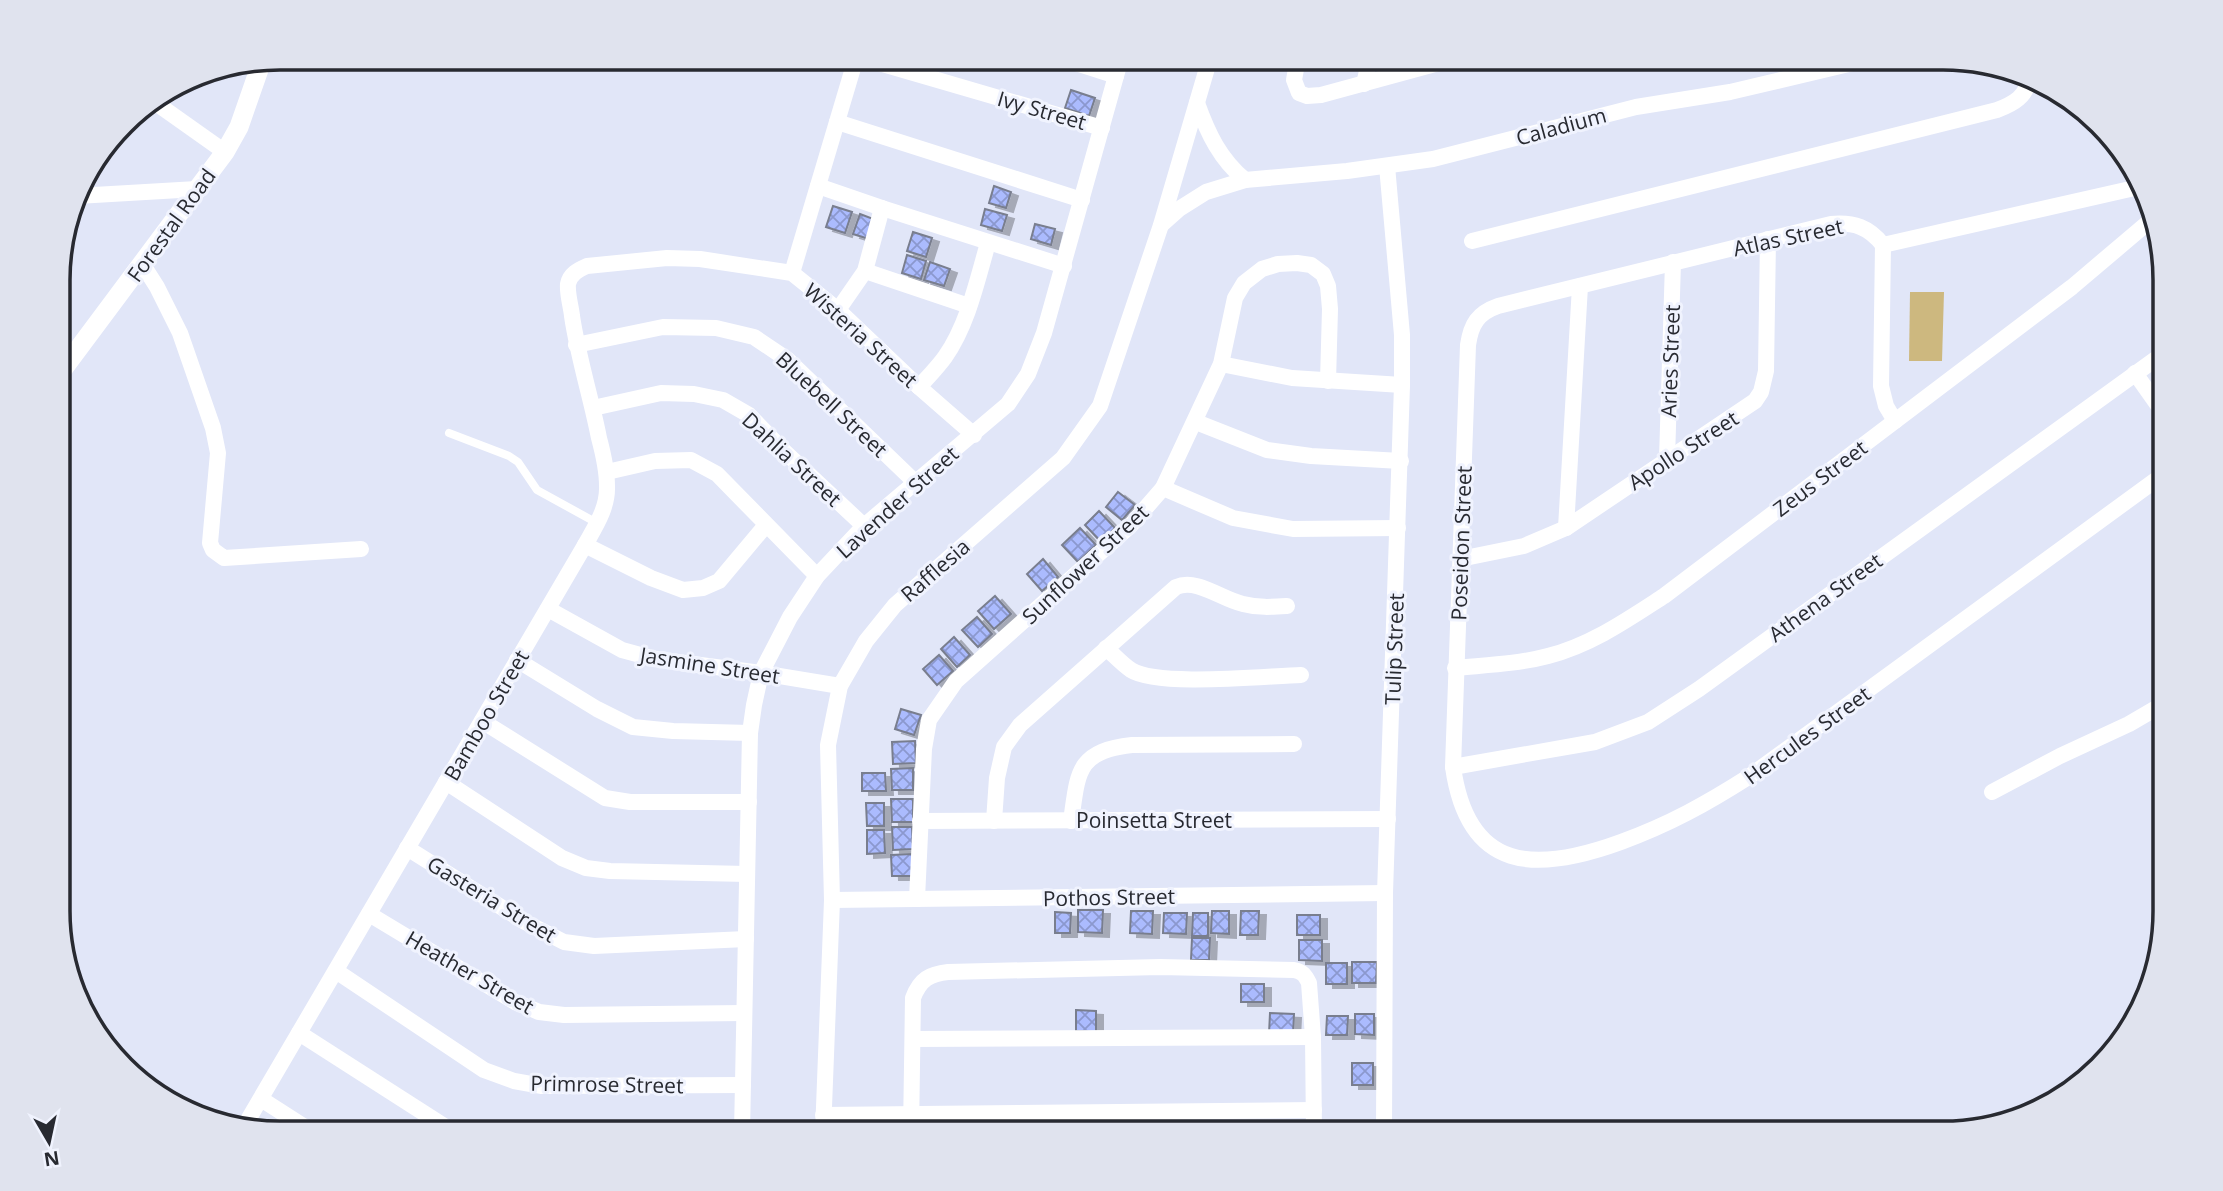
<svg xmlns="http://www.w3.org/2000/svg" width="2223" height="1191" font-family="'Open Sans',sans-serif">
<defs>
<pattern id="building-cross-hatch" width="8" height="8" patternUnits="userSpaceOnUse" patternTransform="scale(1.75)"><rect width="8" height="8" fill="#abbbfe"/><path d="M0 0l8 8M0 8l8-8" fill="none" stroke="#8b98ce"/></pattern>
<filter id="shadow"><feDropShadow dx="7" dy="4" stdDeviation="0" flood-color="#0004"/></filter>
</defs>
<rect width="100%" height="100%" fill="#e1e6f8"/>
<!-- green -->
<polygon fill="#cdb87f" points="1910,292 1944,292 1942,361 1909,361"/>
<!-- building -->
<g fill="url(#building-cross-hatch)" stroke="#797e8e" stroke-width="2" filter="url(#shadow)">
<polygon points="1071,90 1095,98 1089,116 1065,108"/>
<polygon points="994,186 1011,192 1006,208 989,203"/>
<polygon points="833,206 852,212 845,233 826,227"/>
<polygon points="985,209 1007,215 1002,231 981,225"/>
<polygon points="860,214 876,220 869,239 853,234"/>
<polygon points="1035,224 1055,229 1051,245 1031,239"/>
<polygon points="913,232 932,238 926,257 907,251"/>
<polygon points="907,255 926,261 921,279 902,273"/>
<polygon points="930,262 950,269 944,286 924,280"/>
<polygon points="1118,492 1135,505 1122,520 1106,507"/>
<polygon points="1099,511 1115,528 1101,542 1085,525"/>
<polygon points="1080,528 1096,545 1078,562 1062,545"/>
<polygon points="1043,559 1058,577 1042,591 1027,574"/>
<polygon points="995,596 1011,614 994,629 978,611"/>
<polygon points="977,617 992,634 978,647 962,630"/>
<polygon points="954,637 970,655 957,667 941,649"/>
<polygon points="939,655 953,671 937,685 923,669"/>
<polygon points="901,709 921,715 914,735 895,729"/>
<polygon points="915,741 916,763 893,764 892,742"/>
<polygon points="913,768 913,790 892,790 891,769"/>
<polygon points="862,773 885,773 886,791 862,791"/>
<polygon points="891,799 913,799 913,822 892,822"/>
<polygon points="866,803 884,803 884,826 867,826"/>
<polygon points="892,827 912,827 913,849 893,850"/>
<polygon points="867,830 884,830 885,853 867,854"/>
<polygon points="912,854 912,876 892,876 891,855"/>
<polygon points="1078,910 1103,910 1102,933 1078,932"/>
<polygon points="1131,911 1153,911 1152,934 1130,933"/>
<polygon points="1212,911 1229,911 1229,934 1211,933"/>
<polygon points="1241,911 1259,911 1258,935 1240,935"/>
<polygon points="1055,912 1071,913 1070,933 1055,933"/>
<polygon points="1164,913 1187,913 1186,934 1163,933"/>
<polygon points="1193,913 1208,913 1208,936 1192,936"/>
<rect x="1297" y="915" width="23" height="20"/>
<polygon points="1192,938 1210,938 1209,960 1191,960"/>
<polygon points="1299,940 1322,940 1322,961 1299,960"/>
<polygon points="1352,962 1377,962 1376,983 1352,983"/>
<rect x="1326" y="963" width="21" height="21"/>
<rect x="1241" y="984" width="23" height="18"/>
<polygon points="1076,1010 1096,1011 1096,1032 1076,1031"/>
<polygon points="1270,1013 1294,1014 1293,1034 1269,1034"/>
<polygon points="1355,1014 1374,1014 1374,1035 1355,1034"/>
<polygon points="1327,1016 1348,1016 1347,1035 1326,1035"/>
<rect x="1352" y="1063" width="21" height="22"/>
</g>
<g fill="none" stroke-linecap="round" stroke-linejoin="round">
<!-- service -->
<polyline stroke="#fff" stroke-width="8" points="449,433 509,456 518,462 537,490 597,523"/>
<!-- minor -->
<g stroke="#fff" stroke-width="16">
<polyline points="862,58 1102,128"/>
<polyline points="1060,58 1116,76"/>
<polyline points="1298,58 1294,80 1299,93 1307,96 1321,95 1435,64 1448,58"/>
<polyline points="1364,84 1370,58"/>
<polyline points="153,101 225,152"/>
<path d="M 1197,103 C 1208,134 1220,159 1245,180"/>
<polyline points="837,122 1082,200"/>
<polyline points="818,186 882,208 1064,266"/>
<polyline points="77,196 197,189"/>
<polyline points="1161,225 1179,209 1206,192 1245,180 1347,171 1433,159 1636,107 1730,92 1874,58"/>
<path d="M 1472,241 L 1997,110 C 2013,104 2028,96 2028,78"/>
<path d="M 1883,245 C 1869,227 1854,222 1831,224 L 1498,306 C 1478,313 1471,324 1468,345 L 1453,767 C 1468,873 1536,873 1621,842 C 1670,824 1706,804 1750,776 L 2164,474"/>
<polyline points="1883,245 2139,187"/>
<polyline points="1883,245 1881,386 1886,406 1895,421"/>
<polyline points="143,265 157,287 180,333 213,428 218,453 210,543 213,550 224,558 361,549"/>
<polyline points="865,271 969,306"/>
<polyline points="792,273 856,58"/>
<polyline points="838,310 865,271 882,208"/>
<polyline points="576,345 663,327 716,328 754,337 788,360 916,483"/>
<polyline points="1221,364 1292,378 1402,385"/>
<polyline points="2135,373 2164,414"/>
<path d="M 919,387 C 928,377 937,368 945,357 C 968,324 977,281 988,243"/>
<polyline points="593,408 661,393 694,394 723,400 749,415 785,452 864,526"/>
<polyline points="1196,422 1267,450 1311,456 1401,461"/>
<polyline points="1667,459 1673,262"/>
<polyline points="607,472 655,461 691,460 717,474 817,576"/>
<polyline points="1163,488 1233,518 1293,529 1398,528"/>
<polyline points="1566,528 1580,286"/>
<polyline points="585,545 651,578 683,590 703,588 719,581 766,525"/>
<polyline points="1460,559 1524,546 1566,528 1755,401 1761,392 1766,371 1768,239"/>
<polyline points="548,609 622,650 655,659 761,673 840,686"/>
<path d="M 1106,648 C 1114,655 1122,664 1131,670 C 1157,687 1265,676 1301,675"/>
<polyline points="517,660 597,709 633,727 673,731 750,733"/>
<path d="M 1455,668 C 1486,665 1518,664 1548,656 C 1591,645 1627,620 1664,596 L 2072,287 L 2151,220"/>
<polyline points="482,721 605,798 630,802 749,802"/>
<polyline points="1453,767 1595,742 1648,722 1699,689 2164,353"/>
<polyline points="446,782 562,858 586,868 610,871 747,874"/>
<polyline points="1992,792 2060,756 2129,724 2165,703"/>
<polyline points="920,821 1388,819"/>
<path d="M 994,821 L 997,778 L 1004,747 L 1020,725 L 1176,587 C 1197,578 1221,599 1243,604 C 1258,608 1272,607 1287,606"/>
<path d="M 1071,821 C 1078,773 1076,751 1132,745 L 1294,744"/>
<polyline points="407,848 525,922 564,942 594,946 746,939"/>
<polyline points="917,899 924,749 929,720 956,681 1130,526 1163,488 1221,364 1235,298 1244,283 1262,269 1278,264 1297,263 1311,265 1323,274 1328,286 1330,309 1328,381"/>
<polyline points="832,900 1385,893"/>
<polyline points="369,914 515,1002 539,1012 564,1015 744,1013"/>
<polyline points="336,971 484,1070 514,1081 542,1086 743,1085"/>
<polyline points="299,1033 455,1133"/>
<polyline points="913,1039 1313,1037"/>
<polyline points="261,1099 314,1133"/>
<polyline points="823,1115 1314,1110"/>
<path d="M 245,1125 L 585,545 C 595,527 608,508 607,486 C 607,469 603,453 599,438 C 591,397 578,357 572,316 C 571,306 567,294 568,284 C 570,274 578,270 587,266 L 667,258 L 700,259 L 792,273 L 838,310 L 919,387 L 974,435"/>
<polyline points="742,1133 750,733 754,705 761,673 790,617 817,576 864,526 1008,404 1028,374 1044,333 1121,58"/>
<polyline points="823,1133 832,900 828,745 840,686 866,641 895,605 1063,458 1100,406 1161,225 1210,58"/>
<path d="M 911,1133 L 913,998 C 920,979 930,974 948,972 L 1160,967 L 1294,970 C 1303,972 1305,975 1309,983 L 1313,1037 L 1314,1133"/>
<polyline points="1384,1133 1385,893 1402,385 1402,335 1387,166"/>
</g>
<!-- tertiary -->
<polyline stroke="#fff" stroke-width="19" points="58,376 225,152 239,127 262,61"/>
</g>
<g text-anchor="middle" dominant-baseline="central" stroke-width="6" stroke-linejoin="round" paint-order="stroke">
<!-- street labels -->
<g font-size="21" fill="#282a31" stroke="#f0f3fe">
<text transform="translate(1042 110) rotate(16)">Ivy Street</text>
<text transform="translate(1561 126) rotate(-15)">Caladium</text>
<text transform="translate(171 225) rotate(-54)">Forestal Road</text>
<text transform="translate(1788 237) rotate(-12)">Atlas Street</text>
<text transform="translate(861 335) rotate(42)">Wisteria Street</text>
<text transform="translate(1670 361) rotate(-88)">Aries Street</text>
<text transform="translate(832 404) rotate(43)">Bluebell Street</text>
<text transform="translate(1683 450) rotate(-33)">Apollo Street</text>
<text transform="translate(792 459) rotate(43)">Dahlia Street</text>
<text transform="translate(1820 478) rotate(-37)">Zeus Street</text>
<text transform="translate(897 502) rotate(-42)">Lavender Street</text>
<text transform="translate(1461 543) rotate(-88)">Poseidon Street</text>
<text transform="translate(1085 564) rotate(-43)">Sunflower Street</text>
<text transform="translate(935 570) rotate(-41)">Rafflesia</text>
<text transform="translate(1825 597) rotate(-36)">Athena Street</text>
<text transform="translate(1394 649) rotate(-88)">Tulip Street</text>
<text transform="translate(710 665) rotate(9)">Jasmine Street</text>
<text transform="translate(486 715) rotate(-60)">Bamboo Street</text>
<text transform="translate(1807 735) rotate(-36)">Hercules Street</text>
<text x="1154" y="820">Poinsetta Street</text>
<text transform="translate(1109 897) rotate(-1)">Pothos Street</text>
<text transform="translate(492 899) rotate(31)">Gasteria Street</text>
<text transform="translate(470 972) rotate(30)">Heather Street</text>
<text transform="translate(607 1084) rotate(1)">Primrose Street</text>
</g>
</g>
<!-- crop -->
<path d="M0 0H2223V1191H0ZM280 70H1943A210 210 0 0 1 2153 280V911A210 210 0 0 1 1943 1121H280A210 210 0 0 1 70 911V280A210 210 0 0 1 280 70Z" fill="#e0e3ee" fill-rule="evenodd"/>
<path fill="none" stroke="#282a31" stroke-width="3.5" d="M280 70H1943A210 210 0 0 1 2153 280V911A210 210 0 0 1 1943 1121H280A210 210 0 0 1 70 911V280A210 210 0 0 1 280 70Z"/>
<!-- north arrow -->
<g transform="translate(49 1142) rotate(171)" stroke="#f0f3fe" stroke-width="5" paint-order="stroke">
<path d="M0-5L12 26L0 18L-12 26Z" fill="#282a31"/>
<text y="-10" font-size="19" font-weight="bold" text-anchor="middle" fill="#282a31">N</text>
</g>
</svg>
